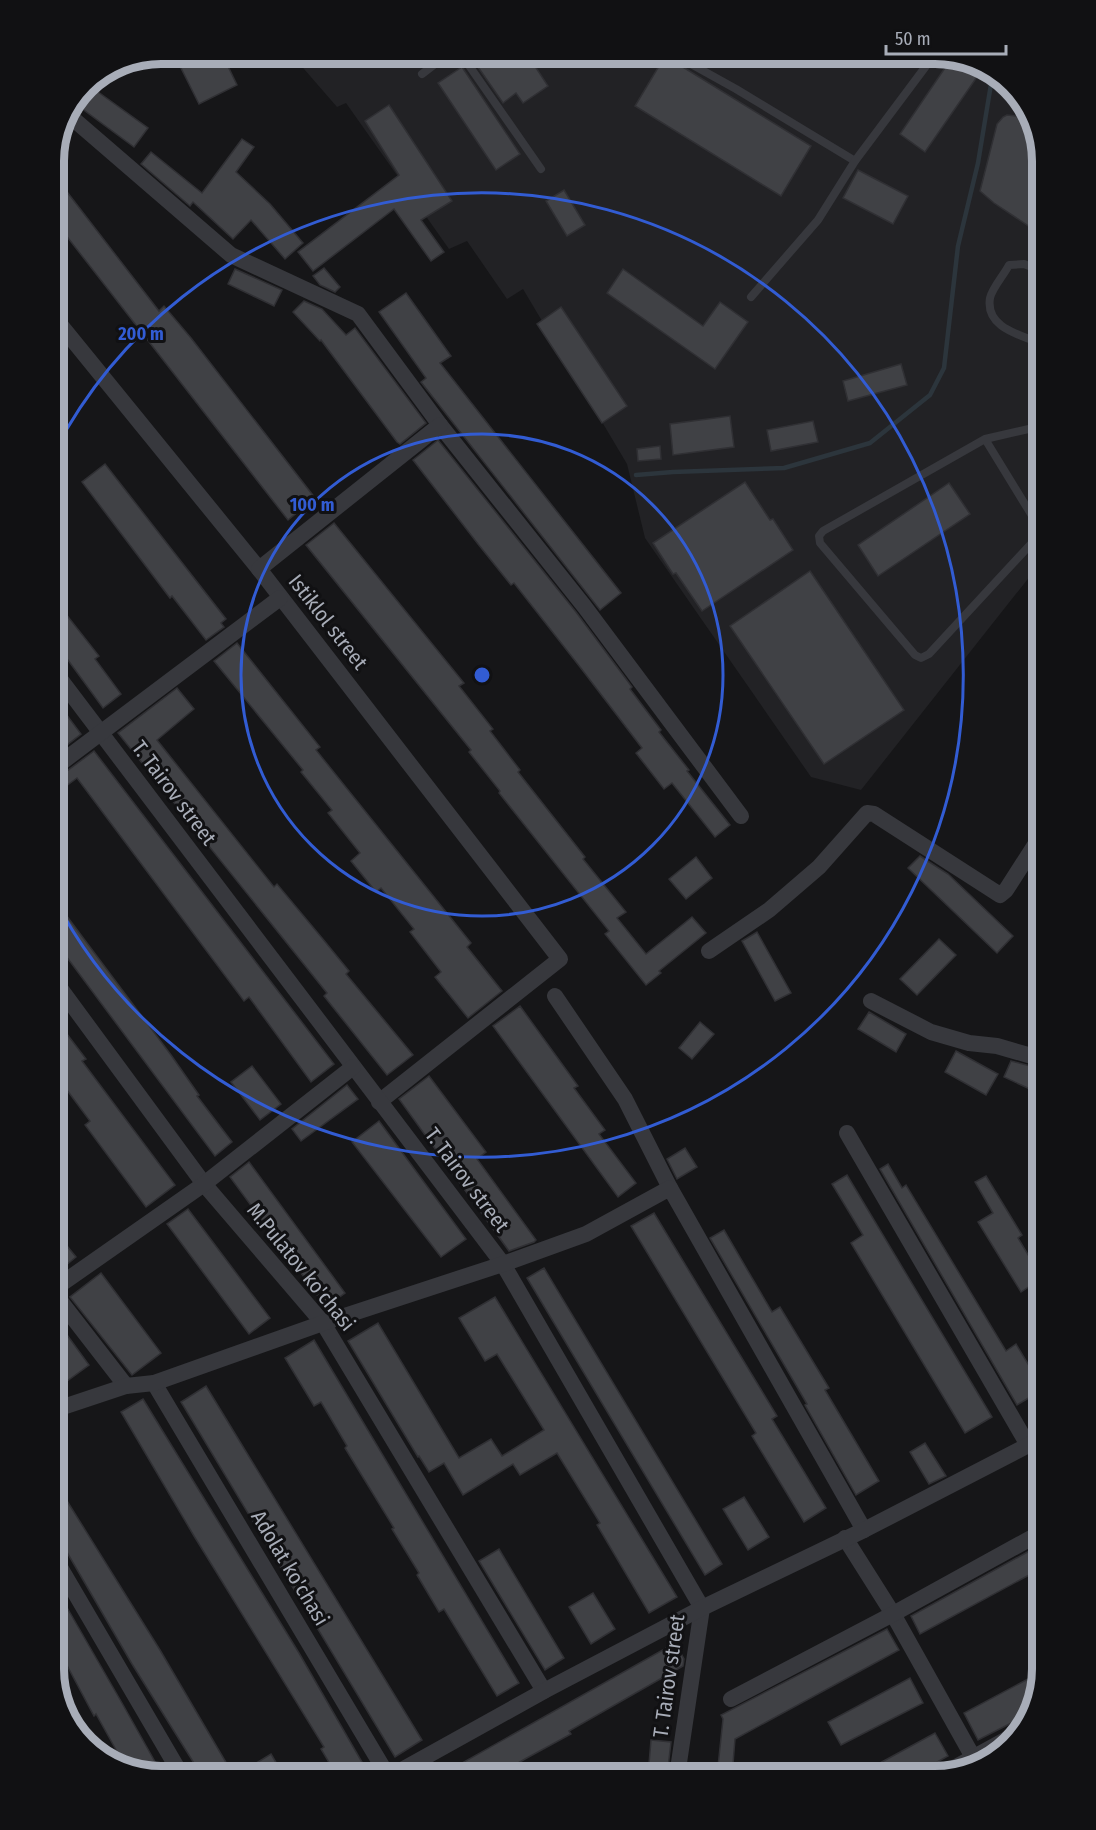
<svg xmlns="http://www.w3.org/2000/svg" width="1096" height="1830" font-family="'Fira Sans Condensed',sans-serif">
<rect width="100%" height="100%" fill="#161618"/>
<!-- built -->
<polygon fill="#222225" points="291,54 942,54 995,72 1031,114 1042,161 1042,561 861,790 811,777 645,538 627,464 523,289 507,299 467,241 449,249 346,103 337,107"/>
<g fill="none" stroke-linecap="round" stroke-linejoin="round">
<!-- stream -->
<polyline stroke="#2c353c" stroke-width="4.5" points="636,475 673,472 784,468 870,443 930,395 944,368 958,246 978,163 993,72"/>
</g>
<!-- building -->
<g fill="#404145" stroke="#303034" stroke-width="1.5">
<polygon points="194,54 222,54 237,85 199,104 178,62"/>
<polygon points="469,54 527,54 548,86 523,103 516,93 503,103"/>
<polygon points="665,56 811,146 781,196 635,106"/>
<polygon points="951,59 977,77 925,152 900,134"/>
<polygon points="462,67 520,154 496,170 438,83"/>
<polygon points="87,84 148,128 134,147 77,105"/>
<polygon points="389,105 452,201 421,220 444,252 431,261 394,209 313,271 298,252 399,175 365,121"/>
<polygon points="1007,115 1016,116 1034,128 1042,161 1042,235 994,203 980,191 997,124 1003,117"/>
<polygon points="242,139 254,147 236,172 270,204 303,243 285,259 251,220 233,239 193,202 190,206 141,164 151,152 202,193"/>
<polygon points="858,170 908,196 893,224 843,198"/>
<polygon points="54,175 159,311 164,306 191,338 315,498 288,520 54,220"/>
<polygon points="564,190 585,225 567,236 546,201"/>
<polygon points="324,268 340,287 335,292 320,285 313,276"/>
<polygon points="235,269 282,290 274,306 228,284"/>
<polygon points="623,269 703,326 720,302 748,322 715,369 607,293"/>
<polygon points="406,293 451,356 440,363 621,593 600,610 421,382 426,378 379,312"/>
<polygon points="304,301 322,309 346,335 355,328 426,423 400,444 397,442 321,340 320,341 293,312"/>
<polygon points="561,307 627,406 602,423 537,324"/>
<polygon points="901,364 907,385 848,401 843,381"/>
<polygon points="730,416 734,447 673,455 670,424"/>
<polygon points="813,421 818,442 771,451 767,430"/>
<polygon points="438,440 576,612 632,687 630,689 661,730 659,732 689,770 687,771 730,825 715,837 672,783 664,789 636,753 642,748 580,667 514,583 511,585 478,544 413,460"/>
<polygon points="660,446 661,459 638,461 637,449"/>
<polygon points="105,464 226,619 221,623 224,627 206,640 172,596 170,598 82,482"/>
<polygon points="745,482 770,520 773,519 793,550 702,611 676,573 673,574 653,543"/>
<polygon points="949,483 970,514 878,576 858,545"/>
<polygon points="334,523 464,683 459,686 493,729 490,731 520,770 518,772 585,857 583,859 626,912 617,918 646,954 692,917 706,933 659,971 661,973 646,985 605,934 609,931 499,793 500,791 469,752 471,750 306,545"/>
<polygon points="810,571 904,710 824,764 730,626"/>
<polygon points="54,599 99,656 95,659 121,694 103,708 54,641"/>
<polygon points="237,643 320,747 316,750 471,943 467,947 502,991 468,1018 435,977 441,972 410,932 414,929 381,888 376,892 351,861 360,853 328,813 332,810 301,772 303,770 214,661"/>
<polygon points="177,688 194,709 157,740 274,887 277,884 322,938 349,971 346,974 413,1055 387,1075 324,996 327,993 118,733"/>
<polygon points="54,698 81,734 54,755"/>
<polygon points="94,751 334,1064 311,1082 249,997 244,1001 77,778 54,795 54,778 60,776"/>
<polygon points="920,856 948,874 1013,936 997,953 908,868"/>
<polygon points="696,857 712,878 686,899 669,879"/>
<polygon points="54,899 171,1055 199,1095 197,1096 232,1142 215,1156 54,940"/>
<polygon points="757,932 791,993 775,1001 742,941"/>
<polygon points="939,939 956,955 917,995 900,979"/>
<polygon points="520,1006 578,1086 574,1088 605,1130 599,1134 636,1183 618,1197 493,1026"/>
<polygon points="869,1012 906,1034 896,1052 858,1029"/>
<polygon points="54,1017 86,1059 82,1061 175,1185 146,1207 85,1125 90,1121 61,1082 65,1078 54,1064"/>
<polygon points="700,1022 714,1034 692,1059 679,1048"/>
<polygon points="956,1051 998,1074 986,1095 945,1072"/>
<polygon points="1011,1061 1042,1069 1032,1090 1004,1077"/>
<polygon points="252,1066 281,1104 260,1120 231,1082"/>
<polygon points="429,1076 486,1152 477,1159 536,1240 534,1242 509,1251 399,1099"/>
<polygon points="347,1085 358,1099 301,1141 292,1129"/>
<polygon points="379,1121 466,1239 441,1257 352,1142"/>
<polygon points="685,1148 697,1167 677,1179 667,1159"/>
<polygon points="249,1162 345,1293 326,1307 230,1177"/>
<polygon points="888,1164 902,1188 906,1185 1006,1351 1016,1344 1042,1387 1042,1390 1017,1405 880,1169"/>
<polygon points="847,1175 992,1417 965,1433 851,1243 863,1235 832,1184"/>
<polygon points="986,1176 1022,1235 1018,1238 1042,1278 1021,1292 978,1222 993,1213 975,1182"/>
<polygon points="188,1209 270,1318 249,1334 167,1224"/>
<polygon points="654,1213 777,1416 772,1419 826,1508 804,1522 752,1436 756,1433 631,1226"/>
<polygon points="54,1230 76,1257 54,1275"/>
<polygon points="724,1230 772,1312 780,1307 829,1388 825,1390 879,1481 856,1495 805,1405 807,1404 710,1238"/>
<polygon points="544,1268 722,1564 705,1575 527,1278"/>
<polygon points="101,1273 161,1353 132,1375 70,1297"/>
<polygon points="495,1297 677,1597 649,1613 597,1525 600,1523 557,1453 520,1475 513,1464 463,1495 444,1463 429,1472 419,1456 418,1457 348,1341 378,1323 459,1458 491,1439 502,1456 544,1430 497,1354 485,1361 459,1318"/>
<polygon points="54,1317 89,1365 63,1384 54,1373"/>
<polygon points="314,1340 519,1683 497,1696 444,1609 439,1612 417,1575 419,1573 392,1529 394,1528 345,1448 347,1446 321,1402 314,1406 285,1358"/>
<polygon points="206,1386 422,1740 395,1757 181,1402"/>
<polygon points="143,1399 299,1653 370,1776 337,1776 321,1749 324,1747 194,1536 121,1412"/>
<polygon points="925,1443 946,1476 929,1484 910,1452"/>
<polygon points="54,1480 160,1650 234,1776 202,1776 132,1664 54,1530"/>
<polygon points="744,1497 769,1537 748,1550 723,1509"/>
<polygon points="1042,1544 1042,1568 920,1634 911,1616"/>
<polygon points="499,1549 564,1658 545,1670 479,1561"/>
<polygon points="54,1585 122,1703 163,1776 155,1776 125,1766 96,1714 94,1716 54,1641"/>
<polygon points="593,1593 615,1629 591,1644 569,1607"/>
<polygon points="887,1629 899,1650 735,1739 732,1776 717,1776 723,1719 721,1715"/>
<polygon points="675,1643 684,1659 683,1666 569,1731 571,1734 525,1759 495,1776 439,1776"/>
<polygon points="1041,1672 1029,1714 978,1740 964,1713"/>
<polygon points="910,1678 923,1703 841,1745 828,1722"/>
<polygon points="935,1733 948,1756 912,1776 856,1776"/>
<polygon points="651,1740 671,1742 667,1776 648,1776"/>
<polygon points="271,1754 284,1776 235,1776"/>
</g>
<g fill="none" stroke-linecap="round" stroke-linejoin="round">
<!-- lane -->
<g stroke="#37383d" stroke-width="8">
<polyline points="461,54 541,169"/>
<polyline points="673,54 736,89 855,161"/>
<polyline points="422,74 448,54"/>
<polyline points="1013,93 1014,97 1024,106"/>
<polyline points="751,297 818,220 855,161 935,54"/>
<path d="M 1042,344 C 1021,335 985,328 990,298 C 992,288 1004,275 1009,265 L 1024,264 L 1042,271"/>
<polyline points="985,439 1042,532 929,654 921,658 915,655 820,543 819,536 823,531 985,439 1042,426"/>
</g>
<!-- street -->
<g stroke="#37383d" stroke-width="16">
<polyline points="71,117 231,255 358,314 440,425 584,606 741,816"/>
<polyline points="54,317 259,569 560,959 379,1102"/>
<polyline points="259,569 440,425"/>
<polyline points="54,671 503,1264 702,1608 677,1776"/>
<polyline points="54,768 280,598"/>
<polyline points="709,951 769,910 819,867 867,813 874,814 1000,895 1006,890 1042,834"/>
<polyline points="54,980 204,1184 323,1323 544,1691"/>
<polyline points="555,996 625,1099 670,1188"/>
<polyline points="871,1001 931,1032 969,1043 997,1046 1042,1059"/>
<polyline points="847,1133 1028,1445"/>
<polyline points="54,1289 204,1184 353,1067"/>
<polyline points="54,1293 126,1386"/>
<polyline points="154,1383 388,1776"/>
<polyline points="54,1410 126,1386 154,1383 323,1323 503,1264 586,1234 670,1188 864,1530"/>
<polyline points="845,1538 893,1614 978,1766"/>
<polyline points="54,1557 182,1776"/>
<polyline points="731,1699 893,1614 1042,1532"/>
<polyline points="943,1774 1018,1733"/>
<polyline points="391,1776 544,1691 702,1608 864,1530 1042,1438"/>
</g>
</g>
<!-- distance rings -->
<g fill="none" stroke="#325cd3" stroke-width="3">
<circle cx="482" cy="675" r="241"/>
<path d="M54 452A482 482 0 1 1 54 898"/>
</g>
<g text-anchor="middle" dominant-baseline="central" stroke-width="6" stroke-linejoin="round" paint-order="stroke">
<!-- street labels -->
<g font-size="21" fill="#a8adb8" stroke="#111113">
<text transform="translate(328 622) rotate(52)">Istiklol street</text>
<text transform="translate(174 793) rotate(53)">T. Tairov street</text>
<text transform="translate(467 1180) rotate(53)">T. Tairov street</text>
<text transform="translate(301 1267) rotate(51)">M.Pulatov ko'chasi</text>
<text transform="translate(290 1568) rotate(59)">Adolat ko'chasi</text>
<text transform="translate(669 1676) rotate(-82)">T. Tairov street</text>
</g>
</g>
<!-- crop -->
<path d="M0 0H1096V1830H0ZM161 64H935A97 97 0 0 1 1032 161V1669A97 97 0 0 1 935 1766H161A97 97 0 0 1 64 1669V161A97 97 0 0 1 161 64Z" fill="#111113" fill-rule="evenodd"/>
<path fill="none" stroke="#a8adb8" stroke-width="8" d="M161 64H935A97 97 0 0 1 1032 161V1669A97 97 0 0 1 935 1766H161A97 97 0 0 1 64 1669V161A97 97 0 0 1 161 64Z"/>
<circle cx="482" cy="675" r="9" fill="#325cd3" stroke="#111113" stroke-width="3"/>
<g font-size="18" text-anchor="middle" font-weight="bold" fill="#325cd3" stroke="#111113" stroke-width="6" stroke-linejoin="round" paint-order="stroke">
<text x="141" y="340">200 m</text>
<text x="312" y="511">100 m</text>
</g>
<!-- scale -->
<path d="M886 45v9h120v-9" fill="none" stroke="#a8adb8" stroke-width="3"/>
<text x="895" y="45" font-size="18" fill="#a8adb8" stroke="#111113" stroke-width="4.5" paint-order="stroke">50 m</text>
</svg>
